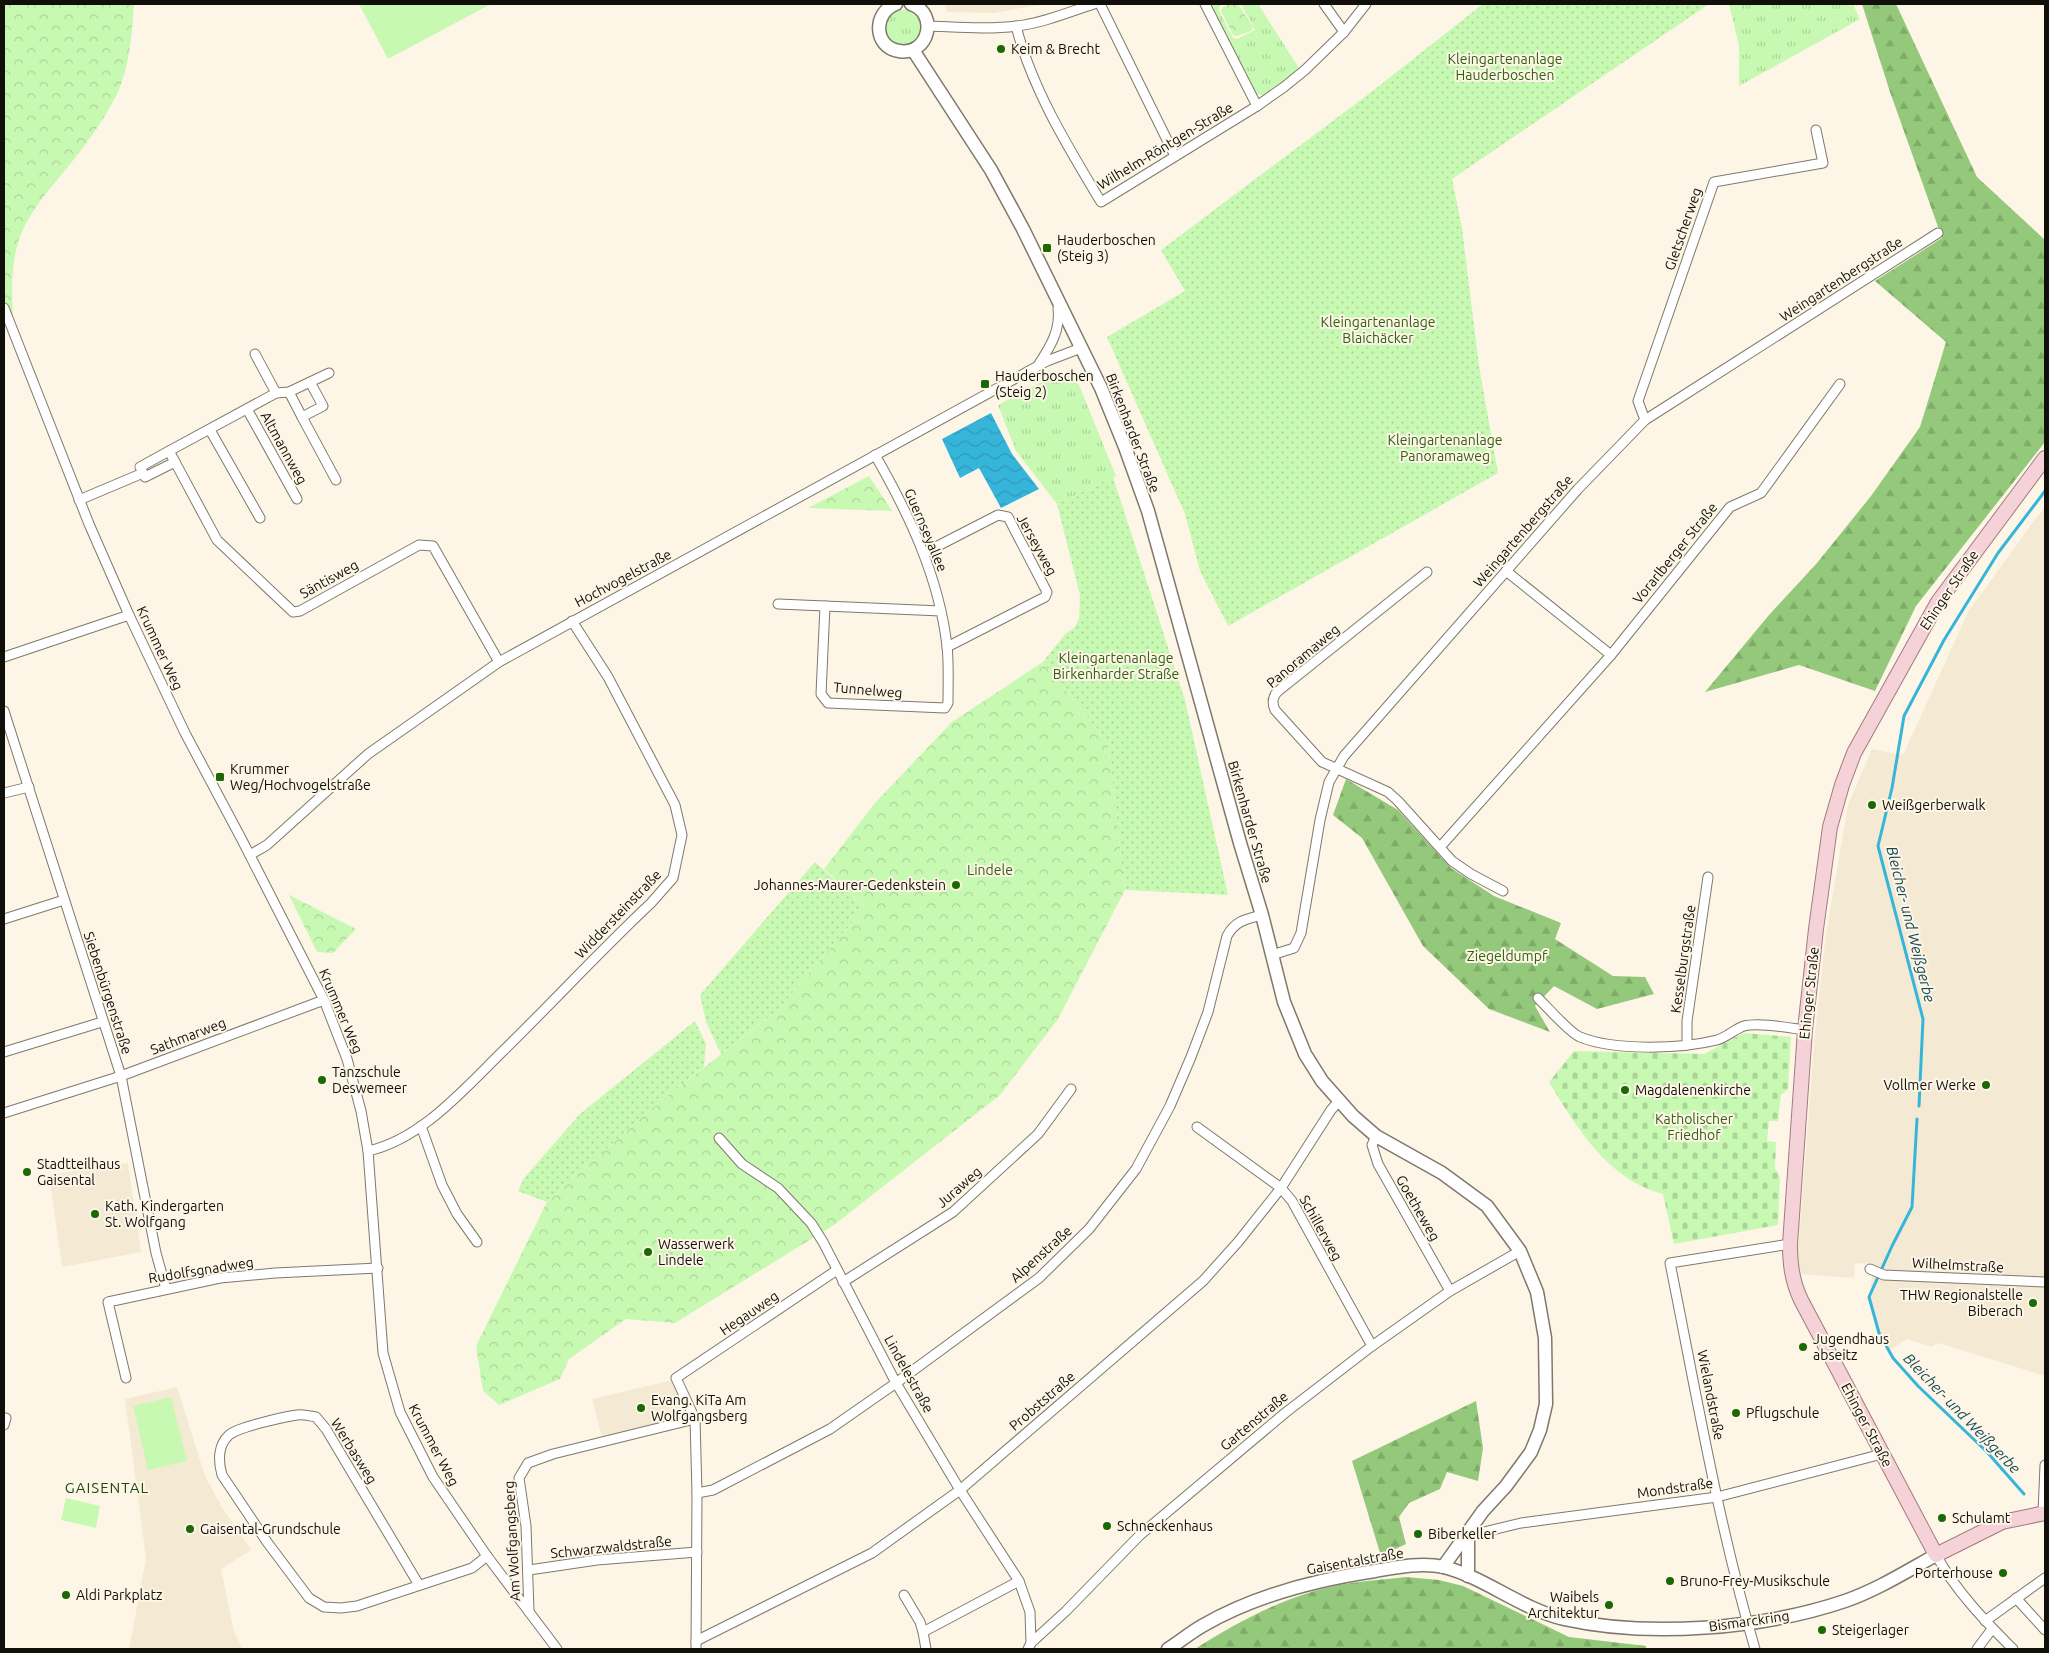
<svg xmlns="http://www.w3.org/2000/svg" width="2049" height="1653" font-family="Ubuntu,sans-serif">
<defs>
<pattern id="grass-tufts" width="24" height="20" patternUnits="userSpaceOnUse" patternTransform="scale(1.25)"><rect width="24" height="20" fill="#c8f9b2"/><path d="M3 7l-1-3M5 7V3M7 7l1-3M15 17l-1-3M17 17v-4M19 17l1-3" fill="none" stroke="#abd498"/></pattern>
<pattern id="forest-firs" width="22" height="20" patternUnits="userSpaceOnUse" patternTransform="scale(1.25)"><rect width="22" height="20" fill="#94c97b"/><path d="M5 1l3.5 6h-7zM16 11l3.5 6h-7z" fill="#7fab69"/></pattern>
<pattern id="cemetery-stones" width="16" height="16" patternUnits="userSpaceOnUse" patternTransform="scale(1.25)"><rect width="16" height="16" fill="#c8f9b2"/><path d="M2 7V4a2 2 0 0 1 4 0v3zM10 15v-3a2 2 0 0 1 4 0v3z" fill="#abd498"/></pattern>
<pattern id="park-crowns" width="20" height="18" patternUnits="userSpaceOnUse" patternTransform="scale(1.25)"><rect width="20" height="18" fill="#c8f9b2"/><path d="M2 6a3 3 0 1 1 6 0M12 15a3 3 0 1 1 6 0" fill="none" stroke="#abd498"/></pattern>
<pattern id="garden-dots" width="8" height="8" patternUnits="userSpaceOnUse" patternTransform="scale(1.25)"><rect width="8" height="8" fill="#c8f9b2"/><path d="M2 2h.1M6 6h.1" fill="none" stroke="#abd498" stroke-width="1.8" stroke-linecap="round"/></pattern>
<pattern id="water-waves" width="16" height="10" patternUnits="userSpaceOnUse" patternTransform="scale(1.25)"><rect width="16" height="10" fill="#36b5da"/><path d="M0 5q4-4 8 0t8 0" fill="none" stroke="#2f9aba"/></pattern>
</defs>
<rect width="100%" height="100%" fill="#fdf6e7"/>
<!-- built -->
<g fill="#f4ead3">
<polygon points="944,4 1045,4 994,13 947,12"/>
<polygon points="2045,508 2045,1376 1938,1343 1931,1347 1907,1339 1890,1350 1879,1333 1869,1297 1874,1264 1855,1263 1854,1278 1798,1274 1798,1254 1814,1043 1826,933 1848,805 1872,749 1903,755 1968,612 2035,519"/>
<polygon points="128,1163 141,1252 62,1267 49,1175"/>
<polygon points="673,1380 691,1417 602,1438 592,1399"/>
<polygon points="177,1387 205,1476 223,1509 251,1550 221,1569 234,1632 243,1649 129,1649 146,1558 125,1399"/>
</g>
<!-- grass -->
<g fill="url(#grass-tufts)">
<polygon points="1209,4 1223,4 1219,7 1219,11 1233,38 1237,39 1255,30 1241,4 1258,4 1299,68 1298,70 1266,96 1254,93"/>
<polygon points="1729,4 1853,4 1860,19 1739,86 1739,46"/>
<circle cx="903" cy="28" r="18"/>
<polygon points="1057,374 1071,376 1079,385 1116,476 1057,504 1016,451 998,405"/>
</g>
<!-- forest -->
<g fill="url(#forest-firs)">
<polygon points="1862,4 1896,4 1977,177 2045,240 2045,442 1916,606 1875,691 1799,665 1705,692 1769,615 1817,563 1871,496 1920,427 1946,342 1875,281 1942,238 1890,92"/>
<polygon points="1346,779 1398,810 1451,868 1494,896 1561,923 1555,939 1613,976 1645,977 1654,994 1597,1009 1554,986 1535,1006 1550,1032 1489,1009 1423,946 1362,838 1333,815"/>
<polygon points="1476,1401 1483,1448 1478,1481 1447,1472 1440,1489 1409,1503 1399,1517 1406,1544 1381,1556 1352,1461"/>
<path d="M 1406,1577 L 1439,1580 L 1463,1586 L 1569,1637 L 1646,1646 L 1646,1649 L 1425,1649 L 1422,1648 L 1412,1649 L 1195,1649 C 1237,1622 1284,1597 1334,1586 C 1357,1581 1382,1580 1406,1577 Z"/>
</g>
<!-- cemetery -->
<path fill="url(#cemetery-stones)" d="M 1744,1033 L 1791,1037 L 1788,1089 L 1781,1095 L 1778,1121 L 1769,1121 L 1767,1141 L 1776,1142 L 1775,1168 L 1780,1177 L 1778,1225 L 1674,1244 L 1663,1194 C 1608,1180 1577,1128 1549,1082 L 1574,1051 L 1704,1054 Z"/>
<!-- park -->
<g fill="url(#park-crowns)">
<path d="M 5,4 L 134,4 C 132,33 130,66 117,94 C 106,116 91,138 75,158 C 53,186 24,214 16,251 C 11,272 12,294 13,315 L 4,318 L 4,9 Z"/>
<polygon points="1231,4 1238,4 1253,27 1251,31 1236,36 1233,35 1221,11 1223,7"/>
<polygon points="869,476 892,511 808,508"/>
<polygon points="1043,662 1108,743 1125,890 1058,1019 1000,1095 834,1225 675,1323 626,1319 569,1359 560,1379 499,1405 483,1391 476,1346 547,1202 657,1104 778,1010 865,907 824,869 875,803 952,722"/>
<polygon points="289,895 356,929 333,953 317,952"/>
</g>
<!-- garden -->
<g fill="url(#garden-dots)">
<polygon points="1483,4 1709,4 1452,179 1462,228 1479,366 1498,473 1228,626 1200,571 1185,514 1107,337 1185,291 1161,250 1370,93"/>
<polygon points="1113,477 1185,700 1228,895 1125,890 1108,743 1043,662 1066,633 1074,628 1079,619 1080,595 1057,504"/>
<polygon points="815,862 865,907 778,1010 721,1054 706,1022 700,995"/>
<polygon points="695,1021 706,1044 704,1067 657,1104 547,1202 518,1191 524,1178 580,1114"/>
</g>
<!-- pitch -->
<g fill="#c8f9b2">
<polygon points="359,4 491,4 388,59"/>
<polygon points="171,1397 187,1461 148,1470 133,1406"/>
<polygon points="66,1498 100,1506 96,1528 61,1520"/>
</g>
<!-- water -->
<polygon fill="url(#water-waves)" points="991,413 1012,454 1039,489 1001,508 979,468 960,478 942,439"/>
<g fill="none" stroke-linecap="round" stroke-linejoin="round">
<!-- stream -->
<g stroke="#36b5da" stroke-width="3">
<polyline points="1919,1106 1923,1019 1878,846 1892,788 1904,716 1944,640 1998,553 2045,491"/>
<polyline points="1917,1119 1912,1207 1892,1246 1869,1297 1879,1333 1893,1358 1918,1386 1987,1452 2024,1494"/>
</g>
<defs>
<g id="street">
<polyline points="1100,4 1175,156"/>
<polyline points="1205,4 1257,106"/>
<polyline points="1324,4 1344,32"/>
<path d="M 928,26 C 957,27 987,30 1017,26 C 1043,23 1069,12 1094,4"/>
<path d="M 1016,26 C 1032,89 1068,147 1101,202 L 1257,106 L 1284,87 L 1305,70 L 1344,32 L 1366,4"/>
<polyline points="4,308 89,524 129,615 185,733 242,840 324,1000 347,1059 361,1111 368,1151 383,1353 400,1412 433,1477 487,1556 557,1649"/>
<polyline points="255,354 276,393"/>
<path d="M 1039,364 C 1050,347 1061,330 1058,308"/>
<polyline points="289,392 302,417 323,406 310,382"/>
<polyline points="247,409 297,499"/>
<polyline points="302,417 336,480"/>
<polyline points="1645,420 1638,401 1714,182 1823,163 1816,130"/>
<polyline points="210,430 260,518"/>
<path d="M 875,455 C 909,514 939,577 947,646 C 949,664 948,684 948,703 L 945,708 L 828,703 L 821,694 L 825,606 L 941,611"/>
<polyline points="175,462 217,540 293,612 300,611 419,545 433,546 499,662"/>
<polyline points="143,473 140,467 169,451"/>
<polyline points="79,500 143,473 145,477 175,462 169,451 276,393 289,392 329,373"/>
<polyline points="924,553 998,515 1008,517 1047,592 1045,597 947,647"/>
<polyline points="1506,571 1611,655"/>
<path d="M 1427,572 L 1277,692 C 1272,698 1272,703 1275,710 L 1322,762 L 1388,792 L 1398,801 L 1452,861 L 1471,874 L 1503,891"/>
<polyline points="778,604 825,606"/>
<polyline points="4,657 129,615"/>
<polyline points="4,711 121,1076 156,1253 166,1289"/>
<polyline points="4,793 29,787"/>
<polyline points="1441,846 1611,655 1730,507 1761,493 1840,384"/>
<polyline points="250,855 267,845 368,754 499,662 1047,361 1081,348"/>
<polyline points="4,919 64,900"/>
<polyline points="1272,955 1294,948 1301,933 1320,820 1329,782 1344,756 1578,489 1645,420 1938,233"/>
<path d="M 1538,998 C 1547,1007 1570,1033 1580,1037 C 1615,1051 1681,1049 1717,1040 C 1727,1037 1735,1029 1744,1026 C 1759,1022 1790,1028 1805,1030"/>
<polyline points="1687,1045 1687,1021 1708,877"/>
<polyline points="4,1052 102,1022"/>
<polyline points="4,1113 121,1076 324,1000"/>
<polyline points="421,1126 442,1185 457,1214 477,1242"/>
<polyline points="1197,1127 1281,1188 1292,1201 1372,1346"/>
<polyline points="1376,1136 1372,1145 1378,1164 1450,1291"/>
<polyline points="719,1138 742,1164 778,1188 811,1223 823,1242 896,1383 960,1490 1019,1581 1030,1612 1031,1643 1028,1649"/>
<path d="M 368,1151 C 422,1139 465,1088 503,1051 C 553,1002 600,951 651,903 L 673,878 L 682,835 L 675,805 L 608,677 L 572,621"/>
<polyline points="1870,1269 1884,1275 2045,1282"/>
<polyline points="843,1282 953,1212 1038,1134 1071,1089"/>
<polyline points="126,1378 108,1302 220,1278 275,1273 378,1268"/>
<polyline points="4,1425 6,1418"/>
<polyline points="2045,1465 2043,1513 2045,1516"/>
<path d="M 697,1493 L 713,1490 L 830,1429 L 896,1383 L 1039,1278 L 1089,1229 L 1136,1169 L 1170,1106 L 1191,1057 L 1208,1012 L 1227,936 C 1235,921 1246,919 1262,915"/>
<polyline points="1468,1533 1484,1532 1521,1523 1717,1497 1882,1454"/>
<path d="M 1936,1555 C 1956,1591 1984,1620 2013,1649"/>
<polyline points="529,1570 597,1560 697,1552"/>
<path d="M 419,1585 L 326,1429 L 316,1417 C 310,1416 303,1414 297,1415 C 284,1417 238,1427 229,1435 C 218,1445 218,1461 222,1475 L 267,1542 L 309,1598 L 324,1607 L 341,1608 L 357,1606 L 472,1568 L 487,1556"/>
<polyline points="904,1595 920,1622 923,1632"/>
<polyline points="2016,1598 2045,1630"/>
<polyline points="529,1612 526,1526 519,1478 528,1463 553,1454 695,1419"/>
<polyline points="1985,1621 2045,1578"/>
<polyline points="696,1641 872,1553 960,1490 1203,1281 1238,1242 1281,1188 1331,1110 1339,1101"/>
<polyline points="1031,1643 1066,1611 1140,1535 1285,1413 1372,1346 1450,1291 1520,1251"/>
<polyline points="696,1649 697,1493 695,1419 676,1378 837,1270"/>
<polyline points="926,1649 923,1632 1019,1581"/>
<path d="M 1755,1649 C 1718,1523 1696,1392 1670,1263 L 1790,1244"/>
<polyline points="1977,1649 1992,1629"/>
</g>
<g id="secondary">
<path d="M 896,4 C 873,12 873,47 899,51 C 929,56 939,13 911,4"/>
<polyline points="913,50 991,170 1023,229 1101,388 1125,447 1148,511 1240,843 1262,915 1284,1002 1305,1054 1322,1081 1353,1116 1376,1136 1442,1173 1487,1206 1520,1251 1537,1292 1545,1338 1546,1404 1540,1430 1531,1452 1506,1486 1483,1511 1443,1567"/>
<polyline points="1468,1576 1468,1533"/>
<path d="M 1168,1649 C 1179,1642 1190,1633 1202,1626 C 1255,1595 1315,1580 1375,1571 C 1397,1567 1422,1562 1444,1567 C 1486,1578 1521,1609 1564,1619 C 1649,1638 1762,1629 1845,1601 C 1877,1590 1907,1571 1936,1555"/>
</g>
<path id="primary" d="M 2045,458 L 1938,602 L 1854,753 L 1842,785 L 1830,827 L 1816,929 L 1805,1030 L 1790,1244 C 1790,1264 1792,1281 1801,1300 L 1936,1555 L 2002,1522 L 2045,1513"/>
</defs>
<!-- street casing -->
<use href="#street" stroke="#7f796b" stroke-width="11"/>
<!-- secondary casing -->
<use href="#secondary" stroke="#7f796b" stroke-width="15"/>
<!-- primary casing -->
<use href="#primary" stroke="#a17a7f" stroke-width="16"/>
<!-- street -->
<use href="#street" stroke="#fff" stroke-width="9"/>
<!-- secondary -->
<use href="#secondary" stroke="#fff" stroke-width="12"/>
<!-- primary -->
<use href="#primary" stroke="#f5d2d8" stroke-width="14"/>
</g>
<!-- markers -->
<g fill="#1c6805" stroke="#fdf6e7" stroke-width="2">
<circle cx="1001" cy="49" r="5"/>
<rect x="1042" y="243" width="10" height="10" rx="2.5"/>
<rect x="980" y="379" width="10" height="10" rx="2.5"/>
<rect x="215" y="772" width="10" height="10" rx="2.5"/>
<circle cx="1872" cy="805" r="5"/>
<circle cx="956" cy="885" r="5"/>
<circle cx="322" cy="1080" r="5"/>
<circle cx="1986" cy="1085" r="5"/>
<circle cx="1625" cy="1090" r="5"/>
<circle cx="27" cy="1172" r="5"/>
<circle cx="95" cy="1214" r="5"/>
<circle cx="648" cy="1252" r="5"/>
<circle cx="2033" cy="1303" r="5"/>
<circle cx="1803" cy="1347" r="5"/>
<circle cx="641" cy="1408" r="5"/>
<circle cx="1736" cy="1413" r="5"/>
<circle cx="1942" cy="1518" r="5"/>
<circle cx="1107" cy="1526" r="5"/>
<circle cx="190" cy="1529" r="5"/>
<circle cx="1418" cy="1534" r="5"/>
<circle cx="2003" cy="1573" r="5"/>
<circle cx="1670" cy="1581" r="5"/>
<circle cx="66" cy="1595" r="5"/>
<circle cx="1609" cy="1605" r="5"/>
<circle cx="1822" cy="1630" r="5"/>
</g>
<g text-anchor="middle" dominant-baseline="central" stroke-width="4" stroke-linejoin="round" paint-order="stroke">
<!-- poi labels -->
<g font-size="14" fill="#110f0a" stroke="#fdf6e7" text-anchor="start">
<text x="1011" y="49">Keim &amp; Brecht</text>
<text x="1057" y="240">Hauderboschen<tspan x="1057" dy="16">(Steig 3)</tspan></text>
<text x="995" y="376">Hauderboschen<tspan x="995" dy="16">(Steig 2)</tspan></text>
<text x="230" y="769">Krummer<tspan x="230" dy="16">Weg/Hochvogelstraße</tspan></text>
<text x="1882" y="805">Weißgerberwalk</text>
<text x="946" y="885" text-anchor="end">Johannes-Maurer-Gedenkstein</text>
<text x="332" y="1072">Tanzschule<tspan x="332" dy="16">Deswemeer</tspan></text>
<text x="1976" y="1085" text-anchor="end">Vollmer Werke</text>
<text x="1635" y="1090">Magdalenenkirche</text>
<text x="37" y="1164">Stadtteilhaus<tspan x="37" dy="16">Gaisental</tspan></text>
<text x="105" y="1206">Kath. Kindergarten<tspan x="105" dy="16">St. Wolfgang</tspan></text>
<text x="658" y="1244">Wasserwerk<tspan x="658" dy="16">Lindele</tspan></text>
<text x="2023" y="1295" text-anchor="end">THW Regionalstelle<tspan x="2023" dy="16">Biberach</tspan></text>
<text x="1813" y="1339">Jugendhaus<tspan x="1813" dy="16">abseitz</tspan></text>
<text x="651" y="1400">Evang. KiTa Am<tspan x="651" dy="16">Wolfgangsberg</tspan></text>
<text x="1746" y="1413">Pflugschule</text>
<text x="1952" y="1518">Schulamt</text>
<text x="1117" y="1526">Schneckenhaus</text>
<text x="200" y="1529">Gaisental-Grundschule</text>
<text x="1428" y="1534">Biberkeller</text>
<text x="1993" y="1573" text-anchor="end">Porterhouse</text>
<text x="1680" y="1581">Bruno-Frey-Musikschule</text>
<text x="76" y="1595">Aldi Parkplatz</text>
<text x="1599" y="1597" text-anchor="end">Waibels<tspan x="1599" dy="16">Architektur</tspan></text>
<text x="1832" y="1630">Steigerlager</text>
</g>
<!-- park labels -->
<g font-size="14" fill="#316113" stroke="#fdf6e7">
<text x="1505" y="59">Kleingartenanlage<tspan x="1505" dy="16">Hauderboschen</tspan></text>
<text x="1378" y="322">Kleingartenanlage<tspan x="1378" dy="16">Blaichäcker</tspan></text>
<text x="1445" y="440">Kleingartenanlage<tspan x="1445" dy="16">Panoramaweg</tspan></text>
<text x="1116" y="658">Kleingartenanlage<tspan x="1116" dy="16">Birkenharder Straße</tspan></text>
<text x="990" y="870">Lindele</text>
<text x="1507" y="956">Ziegeldumpf</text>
<text x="1694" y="1119">Katholischer<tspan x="1694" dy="16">Friedhof</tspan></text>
</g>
<!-- street labels -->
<g font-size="14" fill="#110f0a" stroke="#fdf6e7">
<text transform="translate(1165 146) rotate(-31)">Wilhelm-Röntgen-Straße</text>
<text transform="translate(1683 229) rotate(-71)">Gletscherweg</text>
<text transform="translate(1841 279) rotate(-33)">Weingartenbergstraße</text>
<text transform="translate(1133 433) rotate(69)">Birkenharder Straße</text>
<text transform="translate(284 448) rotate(61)">Altmannweg</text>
<text transform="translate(926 530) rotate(67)">Guernseyallee</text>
<text transform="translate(1523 531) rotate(-49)">Weingartenbergstraße</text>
<text transform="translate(1037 545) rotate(61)">Jerseyweg</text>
<text transform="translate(1675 553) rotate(-51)">Vorarlberger Straße</text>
<text transform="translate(623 578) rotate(-28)">Hochvogelstraße</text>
<text transform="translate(329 579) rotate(-29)">Säntisweg</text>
<text transform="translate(1949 590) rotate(-56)">Ehinger Straße</text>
<text transform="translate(160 648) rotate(65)">Krummer Weg</text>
<text transform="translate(1303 656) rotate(-40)">Panoramaweg</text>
<text transform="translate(868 690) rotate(5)">Tunnelweg</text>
<text transform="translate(1250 822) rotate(74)">Birkenharder Straße</text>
<text transform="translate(618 914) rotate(-46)">Widdersteinstraße</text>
<text transform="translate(1683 959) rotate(-82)">Kesselburgstraße</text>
<text transform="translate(108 993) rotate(72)">Siebenbürgenstraße</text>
<text transform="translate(1809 993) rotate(-84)">Ehinger Straße</text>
<text transform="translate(341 1011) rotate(67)">Krummer Weg</text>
<text transform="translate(188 1036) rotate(-21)">Sathmarweg</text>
<text transform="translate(959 1187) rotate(-41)">Juraweg</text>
<text transform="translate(1418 1208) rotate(60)">Goetheweg</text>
<text transform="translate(1321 1228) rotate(61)">Schillerweg</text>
<text transform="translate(1041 1254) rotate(-42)">Alpenstraße</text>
<text transform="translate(1958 1265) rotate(3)">Wilhelmstraße</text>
<text transform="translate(201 1270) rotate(-9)">Rudolfsgnadweg</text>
<text transform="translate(749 1313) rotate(-34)">Hegauweg</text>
<text transform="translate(909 1374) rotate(61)">Lindelestraße</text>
<text transform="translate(1711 1395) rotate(79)">Wielandstraße</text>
<text transform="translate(1042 1401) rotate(-41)">Probststraße</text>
<text transform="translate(1254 1421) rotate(-40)">Gartenstraße</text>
<text transform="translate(1867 1425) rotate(62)">Ehinger Straße</text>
<text transform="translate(434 1445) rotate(62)">Krummer Weg</text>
<text transform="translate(354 1451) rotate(58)">Werbasweg</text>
<text transform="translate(1675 1488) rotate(-8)">Mondstraße</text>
<text transform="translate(512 1541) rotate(-93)">Am Wolfgangsberg</text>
<text transform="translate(611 1547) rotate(-6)">Schwarzwaldstraße</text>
<text transform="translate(1355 1561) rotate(-10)">Gaisentalstraße</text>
<text transform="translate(1749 1621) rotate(-8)">Bismarckring</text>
</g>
<!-- water labels -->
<g font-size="15" font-style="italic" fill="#154959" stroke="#fdf6e7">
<text transform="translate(1911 924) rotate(76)">Bleicher- und Weißgerbe</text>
<text transform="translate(1962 1413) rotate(46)">Bleicher- und Weißgerbe</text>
</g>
<!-- neighbourhood labels -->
<g font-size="15" letter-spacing="1" fill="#1c4b12" stroke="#fdf6e7">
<text x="107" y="1487">GAISENTAL</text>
</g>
</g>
<!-- border -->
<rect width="2049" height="1653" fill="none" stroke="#110f0a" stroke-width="10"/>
</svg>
